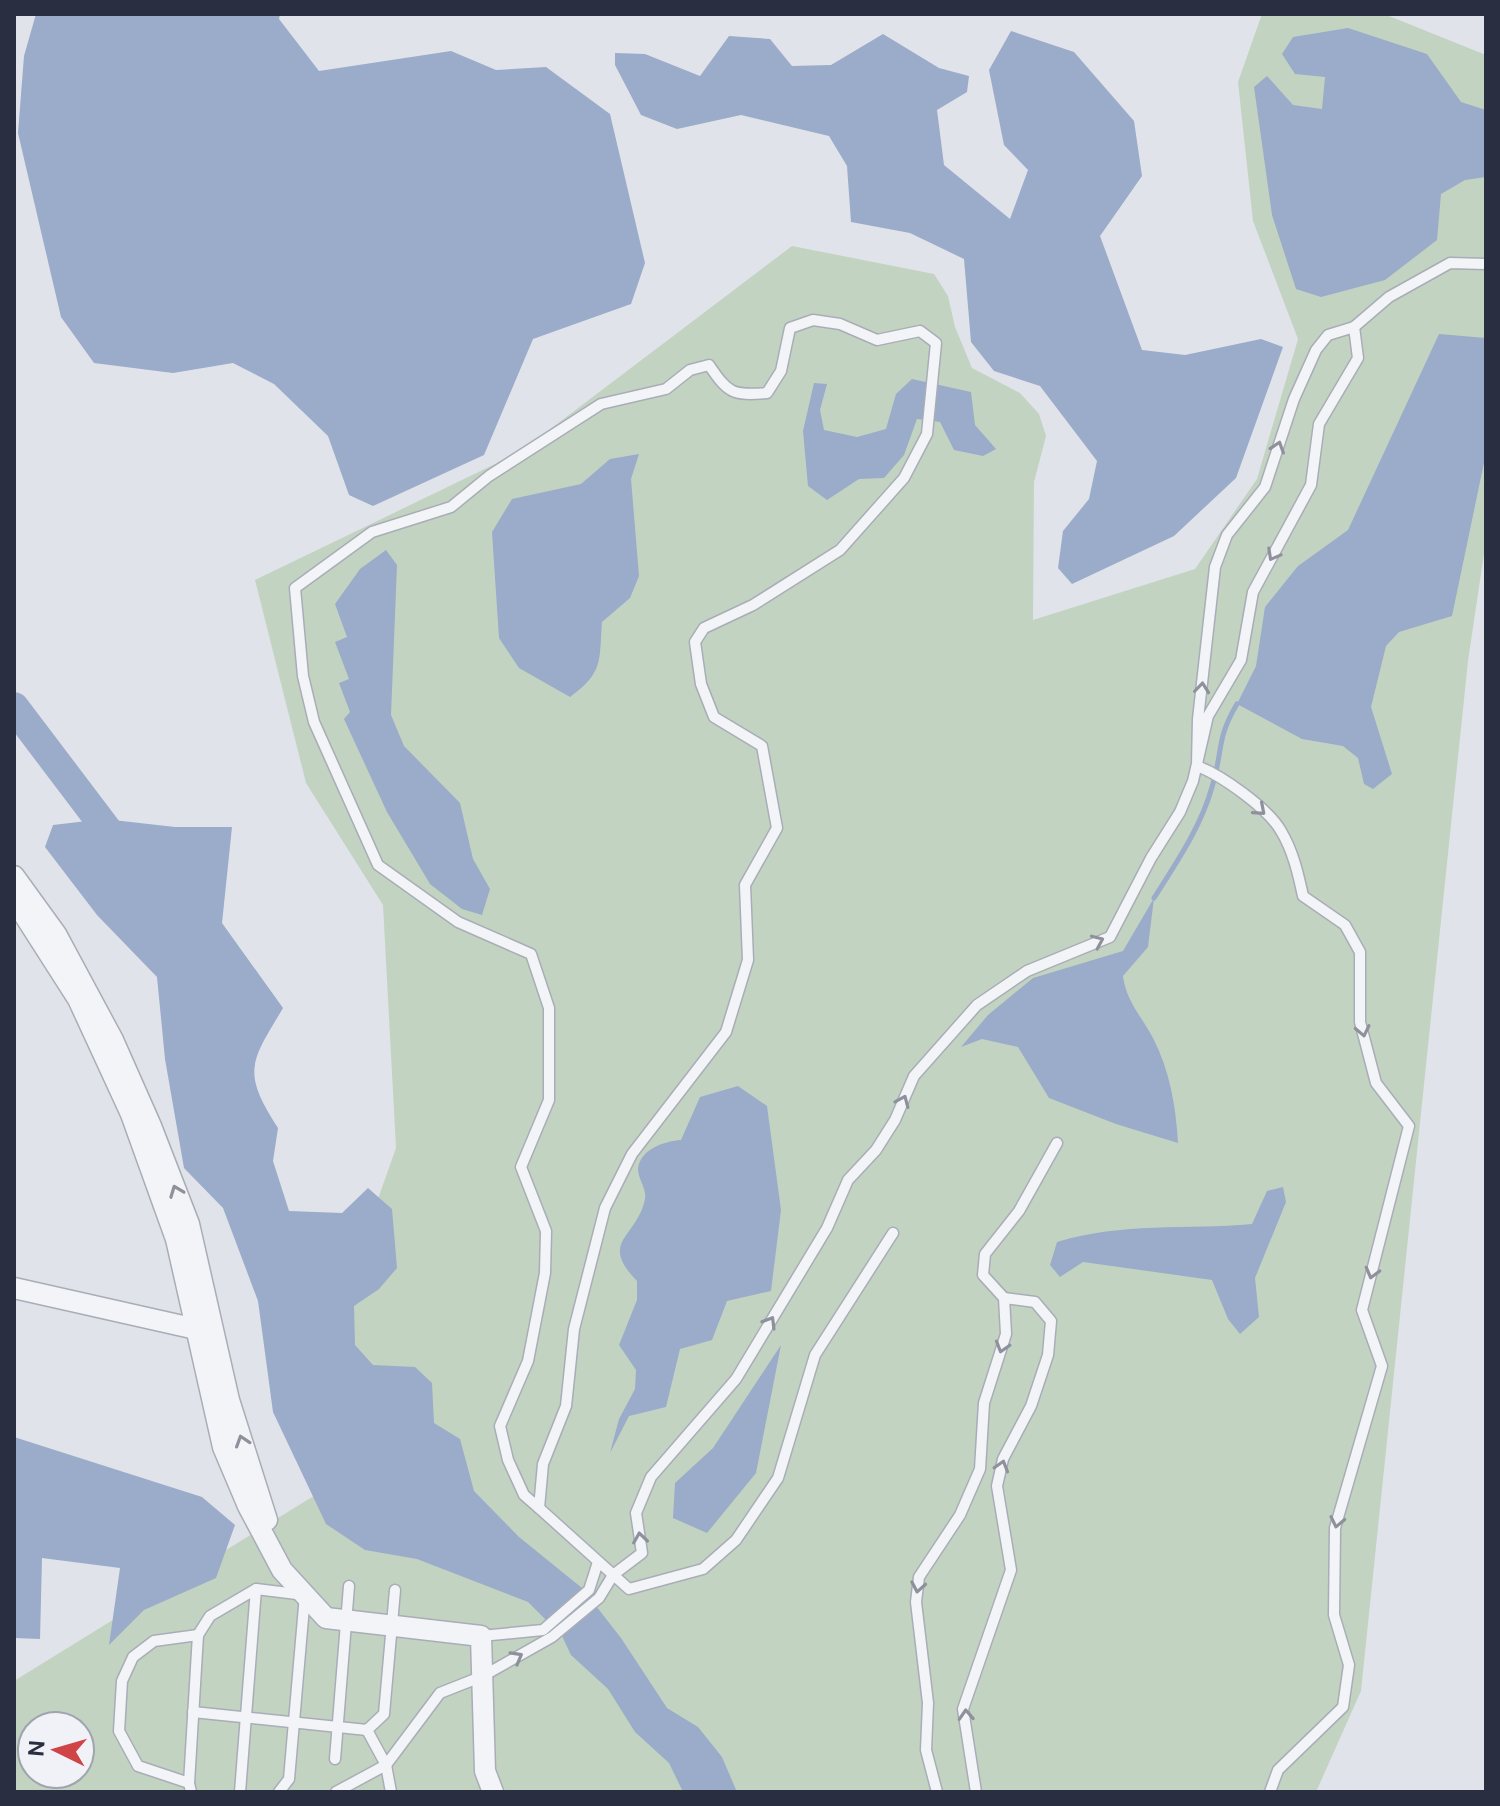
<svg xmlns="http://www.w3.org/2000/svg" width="1500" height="1806" font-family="'DM Sans',sans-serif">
<rect width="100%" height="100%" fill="#e0e3e9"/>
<!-- green -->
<path fill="#c3d3c1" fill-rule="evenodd" d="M 1262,14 L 1384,14 L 1486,55 L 1486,540 L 1468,661 L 1361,1691 L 1316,1792 L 14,1792 L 14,1681 L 325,1489 L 325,1349 L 396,1148 L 383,905 L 306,783 L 255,580 L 520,452 L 792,246 L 934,274 L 948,296 L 955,327 L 972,368 L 1020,393 L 1039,414 L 1046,436 L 1034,482 L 1033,620 L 1195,569 L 1257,479 L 1298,339 L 1253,221 L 1238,82 ZM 32,1726 L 80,1726 L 80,1774 L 32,1774 Z"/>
<!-- water -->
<g fill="#9babca">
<polygon points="36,14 280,14 279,19 319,71 451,51 496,70 546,67 610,114 645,263 631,304 533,339 484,455 373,506 349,495 328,436 274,384 233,363 173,373 94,363 61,317 18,133 24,56"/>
<polygon points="1348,28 1427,54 1461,102 1486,110 1486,177 1465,180 1441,194 1437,240 1385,280 1321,297 1296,289 1272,215 1254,87 1267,76 1293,105 1322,109 1325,77 1295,74 1282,54 1293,37"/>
<polygon points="1011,31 1074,52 1134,121 1142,176 1100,236 1142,350 1185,355 1261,339 1283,347 1236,478 1174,536 1072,584 1058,568 1063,531 1089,499 1097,461 1040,386 994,371 971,342 964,259 910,233 851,222 847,166 829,136 741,115 677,129 641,115 615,65 615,53 645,54 700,76 729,36 770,39 792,66 831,65 883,34 939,68 969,76 967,92 937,110 944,165 1010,219 1028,170 1004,145 989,70"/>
<polygon points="1439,334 1486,338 1486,453 1452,616 1399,632 1386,646 1371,707 1392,774 1373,789 1364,784 1358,758 1343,746 1302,739 1237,704 1256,666 1265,607 1298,566 1348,530"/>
<polygon points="912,379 971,392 975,425 996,449 983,456 954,450 940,422 917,419 904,455 884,478 859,479 827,500 808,486 803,431 814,383 827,384 820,410 824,430 857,437 886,429 896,394"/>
<path d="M 639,454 L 631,479 L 639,576 L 630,598 L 602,622 C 599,661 604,672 570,697 L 519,668 L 499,638 L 492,532 L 512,499 L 581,484 L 610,459 Z"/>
<polygon points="386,550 397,565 391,715 404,746 460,803 473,859 490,889 482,915 462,909 430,884 387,812 344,719 350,712 339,683 349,679 335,642 347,637 335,604 360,569"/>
<path d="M 104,819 L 175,827 L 232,827 L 222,923 L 283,1008 C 251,1062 241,1071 278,1128 L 273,1161 L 289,1211 L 342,1213 L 368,1188 L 392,1209 L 397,1268 L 379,1289 L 354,1306 L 355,1345 L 373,1365 L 415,1367 L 432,1383 L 434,1423 L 460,1439 L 474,1491 L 519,1537 L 582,1588 L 621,1638 L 667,1708 L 698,1727 L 722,1757 L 737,1792 L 683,1792 L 669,1763 L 635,1732 L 608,1689 L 571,1655 L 562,1636 L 528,1602 L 417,1559 L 365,1550 L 326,1524 L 273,1412 L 258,1301 L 223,1208 L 184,1168 L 165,1059 L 157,977 L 97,915 L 45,847 L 53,825 Z"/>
<path d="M 1154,898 L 1148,947 L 1123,976 C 1126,1001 1142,1017 1153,1038 C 1170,1071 1176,1107 1178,1143 L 1116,1124 L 1049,1098 L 1018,1047 L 982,1039 L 961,1047 L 988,1015 L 1033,978 L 1123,951 Z"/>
<path d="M 738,1086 L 767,1106 L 781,1210 L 771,1291 L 727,1301 L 712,1340 L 680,1349 L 666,1407 L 629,1416 L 610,1453 L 619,1419 L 635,1389 L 636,1370 L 619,1345 L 637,1300 L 637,1281 C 598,1241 637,1238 645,1199 C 647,1189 638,1179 638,1169 C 640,1149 665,1141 681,1140 L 700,1097 Z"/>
<path d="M 1283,1187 L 1286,1202 L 1255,1278 L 1259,1317 L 1240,1334 L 1228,1319 L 1212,1280 L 1083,1262 L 1060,1277 L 1050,1265 L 1057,1242 C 1122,1222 1187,1230 1252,1224 L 1267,1191 Z"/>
<polygon points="781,1345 756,1473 707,1533 673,1518 675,1483 713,1448"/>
<polygon points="14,1437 202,1497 235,1525 216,1578 144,1610 109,1645 120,1568 42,1558 40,1639 14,1638"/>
</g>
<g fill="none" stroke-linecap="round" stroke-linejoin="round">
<!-- stream -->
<path stroke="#9babca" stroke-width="5" d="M 1154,898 C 1176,863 1201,827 1212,787 C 1223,752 1216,739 1237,704"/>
<!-- river -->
<polyline stroke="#9babca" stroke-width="30" points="14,707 123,851"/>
<defs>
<g id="lane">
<path d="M 813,320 L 840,324 L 877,340 L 920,331 L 936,343 L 927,434 L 904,478 L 840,550 L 753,605 L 704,628 L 695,642 L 701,684 L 714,717 L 762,746 L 777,828 L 745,885 L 748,960 L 726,1032 L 632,1154 L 605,1208 L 574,1329 L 566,1406 L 543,1464 L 539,1508 L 524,1495 L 508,1460 L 500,1426 L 528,1361 L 545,1273 L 546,1231 L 521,1167 L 549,1100 L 549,1008 L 531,954 L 458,922 L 378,865 L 314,722 L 303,676 L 295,588 L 372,532 L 451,507 L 489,476 L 601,404 L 666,389 L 690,370 L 709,365 C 728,393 732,396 767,393 L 781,371 L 790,328 Z"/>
<polyline points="1354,327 1389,297 1450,263 1486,264"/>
<path d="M 1197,766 C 1221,775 1268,808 1281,831 C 1293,851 1298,873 1303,896 L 1345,925 L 1360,952 L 1360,1022 L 1376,1083 L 1409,1126 L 1362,1310 L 1382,1366 L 1335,1528 L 1334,1615 L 1349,1665 L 1343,1707 L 1278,1770 L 1270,1792"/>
<polyline points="1004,1298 983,1275 985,1254 1019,1211 1057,1143"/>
<polyline points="539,1508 629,1589 703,1569 736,1540 778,1478 815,1355 893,1233"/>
<polyline points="481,1636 543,1630 589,1590 598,1562"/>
<polyline points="193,1712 367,1730 384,1714 395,1590"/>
<polyline points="367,1730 386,1765 391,1792"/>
<polyline points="335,1759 349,1586"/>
<polyline points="189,1783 138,1766 119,1731 122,1681 133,1657 154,1641 198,1635"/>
<polyline points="191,1792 189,1783 198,1635 210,1616 256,1589 305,1595 289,1779 279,1792"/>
<polyline points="240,1792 256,1589"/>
<polyline points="336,1792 386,1765 440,1693 483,1676 552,1637 599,1598 613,1575 642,1553 636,1513 651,1477 736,1379 827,1228 848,1180 876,1150 895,1120 914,1076 977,1005 1027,971 1110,937 1151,858 1180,812 1193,781 1208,716 1241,660 1253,592 1311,485 1319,424 1358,358 1354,327 1328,335 1316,350 1294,399 1265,487 1227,535 1215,567 1198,719 1197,766"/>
<polyline points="937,1792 926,1750 928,1703 916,1602 919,1577 960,1515 980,1469 984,1403 1006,1334 1004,1298 1035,1302 1051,1321 1048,1355 1031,1406 1003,1459 997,1486 1011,1570 963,1709 976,1792"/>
</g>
<g id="street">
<polyline points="14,876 56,934 113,1040 151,1126 189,1224 229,1400 267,1520"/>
<polyline points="14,899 78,999 131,1114 176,1239 223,1447 248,1506 282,1570 326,1618 481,1636 485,1771 493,1792"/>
<polyline points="14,1288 196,1329 206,1325"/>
</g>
</defs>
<!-- lane casing -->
<use href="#lane" stroke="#a9adb7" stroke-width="13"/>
<!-- street casing -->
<use href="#street" stroke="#a9adb7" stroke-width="23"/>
<!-- lane -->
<use href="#lane" stroke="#f3f4f7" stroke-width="10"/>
<!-- street -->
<use href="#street" stroke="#f3f4f7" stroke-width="20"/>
</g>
<!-- one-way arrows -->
<defs><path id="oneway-chevron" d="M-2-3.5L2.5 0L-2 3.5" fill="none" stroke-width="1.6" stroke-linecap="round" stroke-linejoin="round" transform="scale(2)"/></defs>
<g stroke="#8e919c">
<use href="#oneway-chevron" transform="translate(1278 447) rotate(-72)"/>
<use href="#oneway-chevron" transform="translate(1273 555) rotate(119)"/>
<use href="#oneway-chevron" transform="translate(1202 688) rotate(-84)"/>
<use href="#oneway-chevron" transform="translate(1260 810) rotate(41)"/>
<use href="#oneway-chevron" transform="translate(1098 941) rotate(-24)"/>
<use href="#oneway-chevron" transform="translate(1363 1031) rotate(78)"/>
<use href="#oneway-chevron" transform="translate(903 1101) rotate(-67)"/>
<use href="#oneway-chevron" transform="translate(176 1191) rotate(-111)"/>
<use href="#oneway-chevron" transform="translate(1372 1273) rotate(105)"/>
<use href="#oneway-chevron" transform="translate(770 1322) rotate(-59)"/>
<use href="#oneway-chevron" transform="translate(1002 1347) rotate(107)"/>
<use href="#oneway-chevron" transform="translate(242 1441) rotate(-108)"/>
<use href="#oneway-chevron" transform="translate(1002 1466) rotate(-73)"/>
<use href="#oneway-chevron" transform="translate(1337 1522) rotate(102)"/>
<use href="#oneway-chevron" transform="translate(640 1538) rotate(-98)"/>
<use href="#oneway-chevron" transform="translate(918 1587) rotate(100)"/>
<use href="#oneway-chevron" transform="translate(517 1657) rotate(-29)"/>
<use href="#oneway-chevron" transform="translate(966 1715) rotate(-93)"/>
</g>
<!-- border -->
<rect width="1500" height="1806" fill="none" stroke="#292e41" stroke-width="32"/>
<!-- north arrow -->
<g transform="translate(56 1750) rotate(275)"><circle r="38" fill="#f0f2f7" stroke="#a0a4ae" stroke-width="2"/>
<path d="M0-6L14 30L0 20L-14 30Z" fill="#cf4446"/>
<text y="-12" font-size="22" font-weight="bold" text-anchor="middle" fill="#292e41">N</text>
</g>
</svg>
